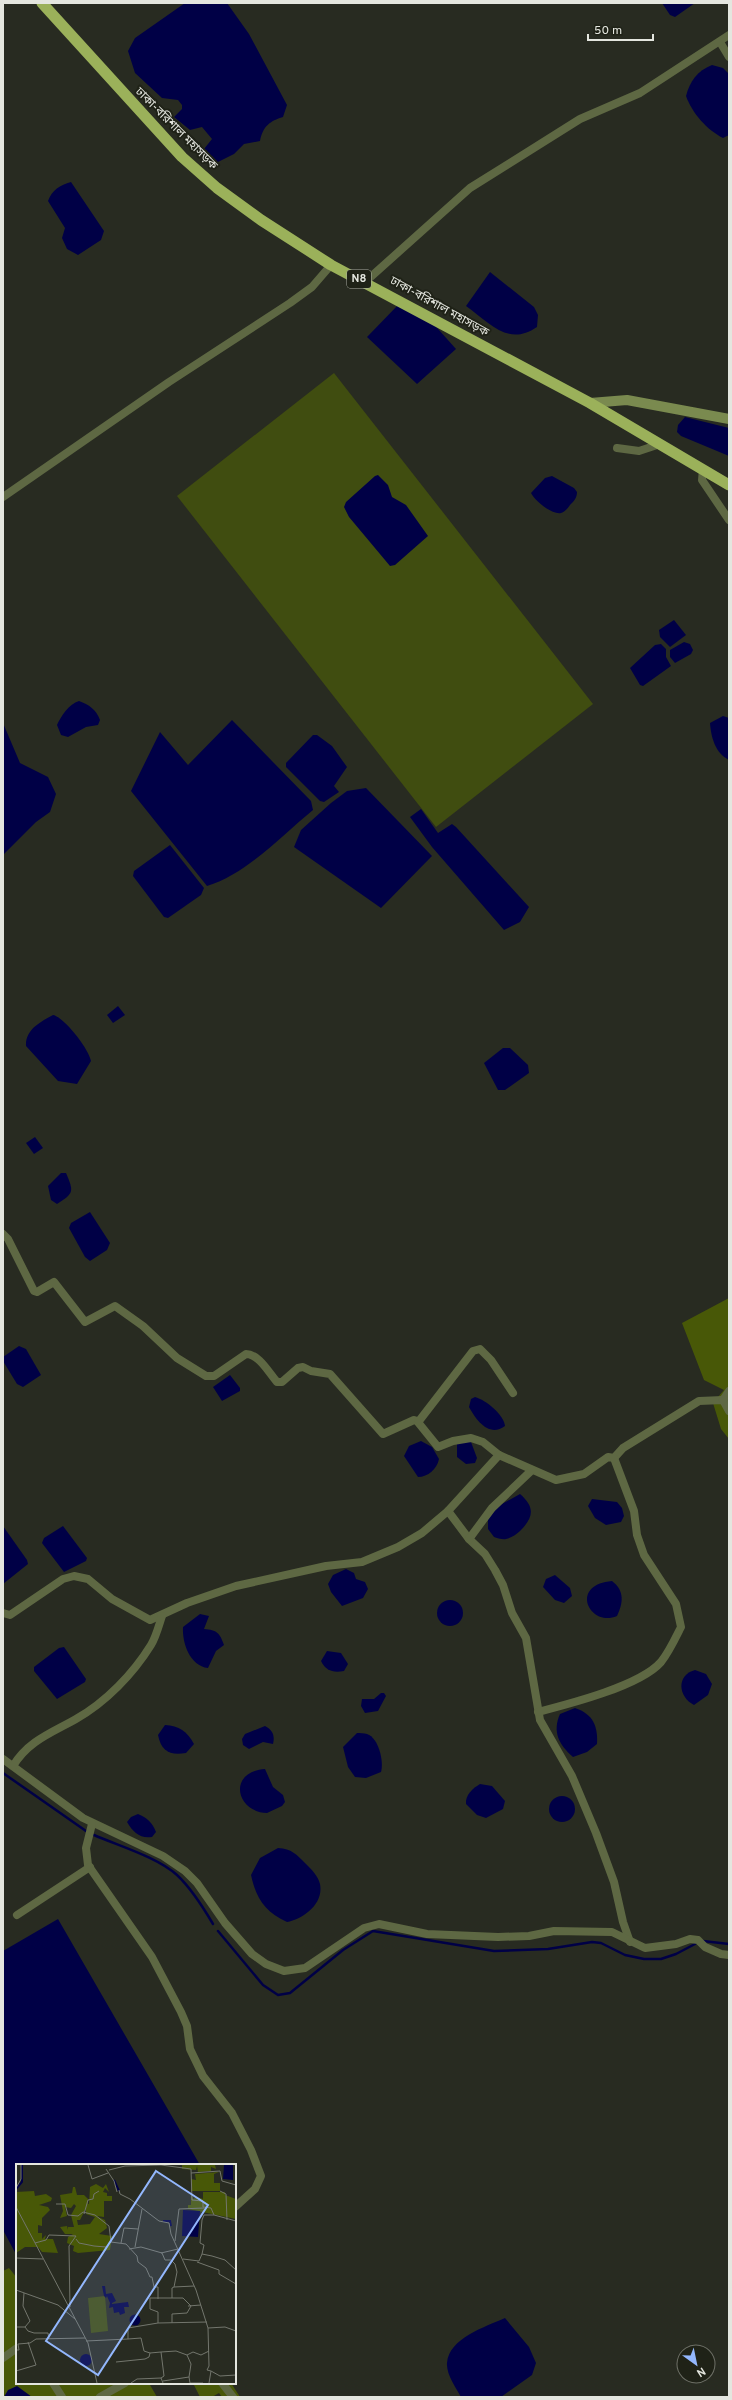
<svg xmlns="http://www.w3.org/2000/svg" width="732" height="2400" font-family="Overpass,'Noto Sans Bengali',sans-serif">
<rect width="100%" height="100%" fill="#282b21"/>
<!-- green -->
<polygon fill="#404d10" points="334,373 593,704 436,827 177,496"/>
<!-- forest -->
<g fill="#485807">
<polygon points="729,1298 729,1439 721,1429 713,1403 724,1390 704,1380 682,1323"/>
<polygon points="9,2268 17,2278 17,2383 154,2383 150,2385 157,2397 3,2397 3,2271"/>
<polygon points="193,2383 231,2383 240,2397 222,2397 219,2393 212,2397 200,2397"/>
</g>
<!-- water -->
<g fill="#000046">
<path d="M 185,3 L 227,3 L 249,34 L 287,105 L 283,117 C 270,121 263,126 260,141 L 244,144 L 234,154 L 216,163 L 204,149 L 212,139 L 202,127 L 190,130 L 174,117 L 182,109 L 182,105 L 178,100 L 162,98 L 135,73 L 128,51 L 135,38 Z"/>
<polygon points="662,3 695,3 675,17 670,15"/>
<path d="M 712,65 L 723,68 L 729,74 L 729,135 L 723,138 C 707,130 692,113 686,96 C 690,81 697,71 712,65 Z"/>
<path d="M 71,182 L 104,231 L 101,240 L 78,255 L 67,249 L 62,238 L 65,228 L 48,201 C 52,190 60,185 71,182 Z"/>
<path d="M 490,272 L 534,307 L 538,315 L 537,327 C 508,347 490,323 466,306 Z"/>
<polygon points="399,304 422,311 456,349 417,384 367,337"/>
<polygon points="685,417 729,428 729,456 681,436 677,432 678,425"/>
<polygon points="375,476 378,475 388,485 392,497 406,505 428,536 395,565 390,566 349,517 344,507 346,502"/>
<path d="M 552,476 L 574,488 L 577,492 C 577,498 574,501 570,505 C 568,508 565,512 561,513 C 552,515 535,501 531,493 L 545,478 Z"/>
<polygon points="674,620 686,635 670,647 660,637 659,630"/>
<polygon points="684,642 690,644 693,650 691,654 675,663 670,657 670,650"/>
<polygon points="661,644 666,649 666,657 671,666 643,686 640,685 630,668 655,645"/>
<path d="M 79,701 C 89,705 96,709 100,720 L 98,725 L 86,727 L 68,737 L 61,735 L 57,725 C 61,716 69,704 79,701 Z"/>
<path d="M 723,716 L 729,718 L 729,760 C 715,753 711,737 710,723 Z"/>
<path d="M 232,720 L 311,801 L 313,810 C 281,836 247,874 207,886 L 131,791 L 160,732 L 188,765 Z"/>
<polygon points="3,723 20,763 48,777 56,794 50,812 36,822 3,855"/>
<polygon points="313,735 317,735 332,746 347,767 334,786 339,792 324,802 320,801 286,767 286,763"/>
<polygon points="366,788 432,856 381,908 294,847 301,830 331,803 347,791"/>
<polygon points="421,809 438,833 452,824 456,827 529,907 520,922 504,930 432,847 410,817"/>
<polygon points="170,845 204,888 201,895 168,918 164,917 133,876 134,871"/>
<polygon points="118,1006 125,1015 113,1023 107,1015"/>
<path d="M 53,1015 C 64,1017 89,1049 91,1061 L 77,1084 L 58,1081 L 26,1046 C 25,1030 40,1022 53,1015 Z"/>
<polygon points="503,1048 510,1048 528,1065 529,1073 505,1090 498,1090 484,1063"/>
<polygon points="35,1137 43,1148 34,1154 26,1143"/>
<path d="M 61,1173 L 66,1173 C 74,1192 74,1193 57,1204 L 51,1200 L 48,1186 Z"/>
<polygon points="90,1212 110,1243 107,1250 90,1261 85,1257 69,1228 71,1223"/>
<polygon points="19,1346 26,1349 41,1375 23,1387 17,1384 3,1361 3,1357"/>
<polygon points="230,1375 240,1388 240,1391 222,1401 213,1387"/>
<path d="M 475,1397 C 486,1400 504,1415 505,1426 C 489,1438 476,1420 469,1407 L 471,1399 Z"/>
<path d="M 421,1441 L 432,1447 L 439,1459 C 437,1469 428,1477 418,1477 L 404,1456 L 409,1446 Z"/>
<polygon points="463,1442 471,1442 477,1458 475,1463 466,1464 457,1457 457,1444"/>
<path d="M 520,1494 C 535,1507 534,1517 520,1531 C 517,1534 511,1538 506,1539 C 503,1540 497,1538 494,1537 L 488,1529 L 488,1517 L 502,1504 Z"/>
<polygon points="592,1499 617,1502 622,1508 624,1516 621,1522 606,1525 595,1518 588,1506"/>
<polygon points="3,1526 27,1560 28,1564 3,1584"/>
<polygon points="63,1526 87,1558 86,1561 64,1572 42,1543 44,1538"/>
<polygon points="346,1569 354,1573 356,1579 365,1582 368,1589 363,1598 342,1606 331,1592 328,1584 333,1575"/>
<polygon points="555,1575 570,1588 572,1596 564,1603 555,1600 543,1587 546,1579"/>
<path d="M 612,1581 C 625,1591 623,1603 617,1616 C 590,1628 568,1585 612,1581 Z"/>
<circle cx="450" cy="1613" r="13"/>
<path d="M 200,1614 L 209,1616 L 204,1629 C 217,1630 220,1633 224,1645 L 216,1651 L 208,1668 C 190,1666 182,1643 183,1627 Z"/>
<polygon points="64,1647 86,1679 85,1682 57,1699 34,1671 34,1667 59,1648"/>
<path d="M 327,1651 L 341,1653 L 348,1664 L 344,1671 C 333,1673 326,1671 321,1661 Z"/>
<path d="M 695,1670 L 706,1674 L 712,1684 L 708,1695 L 694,1705 C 678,1697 676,1675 695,1670 Z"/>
<polygon points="381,1693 384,1693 386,1696 378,1711 365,1713 361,1706 362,1699 374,1699"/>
<path d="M 575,1708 C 593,1714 598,1726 597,1744 L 587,1752 L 573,1757 C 559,1745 552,1732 560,1714 Z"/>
<path d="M 165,1725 C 179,1726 187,1731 194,1744 L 186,1753 C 170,1756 161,1751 158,1735 Z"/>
<path d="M 265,1726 C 273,1730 275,1736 273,1744 L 263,1742 L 249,1749 L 243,1745 L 242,1739 L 245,1734 Z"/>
<path d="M 357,1733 C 360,1733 364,1733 367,1734 C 379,1738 384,1762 381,1772 L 366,1778 L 355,1777 L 348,1767 L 343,1747 Z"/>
<path d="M 265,1769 L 273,1787 L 283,1795 L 285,1802 L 282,1806 L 267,1813 C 236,1812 227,1772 265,1769 Z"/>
<path d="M 480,1784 L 492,1786 L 505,1801 L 503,1809 L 486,1818 L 477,1815 L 466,1804 C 465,1795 473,1788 480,1784 Z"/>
<circle cx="562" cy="1809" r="13"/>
<path d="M 138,1814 C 147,1818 152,1822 156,1832 L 152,1837 C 140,1839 133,1832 127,1822 L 131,1817 Z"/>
<path d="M 278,1848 C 292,1849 296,1854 306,1864 C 312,1870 318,1876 320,1884 C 324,1904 303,1919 287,1922 C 265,1912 256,1898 251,1875 L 260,1858 Z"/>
<polygon points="58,1919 200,2165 17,2165 17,2256 3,2230 3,1951"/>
<path d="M 505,2318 L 529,2347 L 536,2363 L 532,2375 L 501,2397 L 461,2397 C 456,2388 446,2374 447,2363 C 449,2338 485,2327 505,2318 Z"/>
<polygon points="17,2386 32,2397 4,2397 8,2390"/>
</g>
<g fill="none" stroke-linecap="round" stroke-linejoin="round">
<!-- stream -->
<g stroke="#000046" stroke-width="2.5">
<polyline points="3,1773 86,1831"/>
<path d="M 94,1835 C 119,1846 157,1857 177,1875 C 192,1889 203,1907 213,1924"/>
<polyline points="218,1931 263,1985 278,1995 290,1993 343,1950 373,1931 494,1951 548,1949 592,1942 601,1943 625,1955 644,1959 661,1959 676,1954 695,1944"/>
<polyline points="703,1941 729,1944"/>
</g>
<!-- minor -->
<g stroke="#5e6843" stroke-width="8">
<polyline points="720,42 729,57"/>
<polyline points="365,282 470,188 580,119 640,93 729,35"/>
<polyline points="617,448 639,451 660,444"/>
<polyline points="703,469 702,480 729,520"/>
<polyline points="3,497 169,382 290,303 312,287 331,265"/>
<path d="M 3,1234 L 8,1239 L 34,1291 L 37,1292 L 54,1282 L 85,1322 L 115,1306 L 143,1326 L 177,1358 L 206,1376 L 214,1376 L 246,1354 C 259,1354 269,1373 277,1382 L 282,1382 L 298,1368 L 303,1367 L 311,1371 L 330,1374 L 383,1434 L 414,1420 L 417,1421 L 438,1447 L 453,1441 L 471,1438 L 483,1442 L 499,1455 L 556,1480 L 584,1474 L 608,1457 L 614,1458 L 623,1448 L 699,1401 L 723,1400 L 729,1411"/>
<polyline points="723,1400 729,1391"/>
<polyline points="419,1421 473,1351 480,1349 491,1360 513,1393"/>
<polyline points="448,1511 469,1539 485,1554 495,1570 503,1585 512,1613 526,1638 540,1720 572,1776 596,1833 614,1882 623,1922 630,1942"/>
<polyline points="469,1539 492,1508 532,1470"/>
<polyline points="3,1613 10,1615 63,1579 74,1576 88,1579 112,1599 150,1620 187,1603 236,1586 326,1566 362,1562 398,1547 422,1533 448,1511 499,1455"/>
<path d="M 538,1712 C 569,1704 640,1686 661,1662 C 669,1652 675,1639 681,1627 L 676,1604 L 644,1555 L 637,1535 L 634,1511 L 614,1458"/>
<polyline points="3,1759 83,1818 163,1856 185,1871 197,1883 225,1923 252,1954 266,1964 284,1971 305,1968 364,1928 379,1924 427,1934 498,1937 529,1936 554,1931 612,1932 645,1948 676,1944 690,1939 698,1940 705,1947 721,1954 729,1955"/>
<path d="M 13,1766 C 28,1741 51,1733 76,1719 C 106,1702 133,1674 151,1645 C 156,1637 159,1625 162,1616"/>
<polyline points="92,1824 86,1848 88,1865 152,1957 181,2012 187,2026 190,2049 203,2076 232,2113 251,2150 261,2176 255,2189 235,2207"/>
<polyline points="17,1915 90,1867"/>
<polyline points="3,2358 17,2348"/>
<polyline points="53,2383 62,2397"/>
<polyline points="222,2383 233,2397"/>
<polyline points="100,2397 125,2383"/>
</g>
<!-- secondary -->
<polyline stroke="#7a8a4f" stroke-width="10" points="590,403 627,400 729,419"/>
<!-- trunk -->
<polyline stroke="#9bb15a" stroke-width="11" points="42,3 182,157 217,188 261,220 331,265 590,403 729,485"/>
</g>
<g text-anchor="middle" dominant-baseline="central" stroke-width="4" stroke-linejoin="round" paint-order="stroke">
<!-- shield labels -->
<rect fill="#1f2217" stroke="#a9aba3" stroke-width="1" x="347" y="270" width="24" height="18" rx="3"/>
<g font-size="11" font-weight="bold" fill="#e4e6df">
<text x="359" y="279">N8</text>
</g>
<!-- street labels -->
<g font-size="12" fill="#e4e6df" stroke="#1f2217">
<text transform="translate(176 129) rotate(45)">ঢাকা-বরিশাল মহাসড়ক</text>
<text transform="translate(439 307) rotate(29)">ঢাকা-বরিশাল মহাসড়ক</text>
</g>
</g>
<!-- overview -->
<g transform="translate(16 2164)">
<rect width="220" height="220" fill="#282b21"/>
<path d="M 89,132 L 92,167 L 75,169 L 72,134 Z" fill="#404d10"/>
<path d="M 166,1 L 199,1 L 200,5 L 195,3 L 195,7 L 182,8 L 181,2 L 180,6 L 166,5 ZM 203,8 L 198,10 L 198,19 L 204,19 L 204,27 L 175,27 L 175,15 L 180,16 L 179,10 ZM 80,20 L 87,24 L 90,20 L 93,28 L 89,24 L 87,28 L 91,29 L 91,32 L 96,32 L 96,37 L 88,37 L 88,53 L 80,52 L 89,56 L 91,64 L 83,70 L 96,72 L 94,86 L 62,89 L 57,87 L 58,82 L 51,79 L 52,73 L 57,70 L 49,70 L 44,63 L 51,62 L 52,66 L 52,63 L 58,63 L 55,51 L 60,42 L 58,40 L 55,44 L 49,43 L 51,52 L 44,54 L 47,47 L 44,31 L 56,29 L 57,23 L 59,23 L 61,31 L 68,31 L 72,35 L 72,40 L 73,40 L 74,23 ZM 70,44 L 70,50 L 79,53 L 74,60 L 62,61 L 61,56 L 64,56 ZM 18,27 L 19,32 L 30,30 L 36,34 L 35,37 L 23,41 L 32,43 L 34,46 L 26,54 L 26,62 L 22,61 L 22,69 L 26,69 L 26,75 L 30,71 L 29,75 L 37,75 L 42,89 L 26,88 L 22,83 L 9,83 L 0,89 L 0,28 ZM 175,28 L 177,35 L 181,33 L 187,35 L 187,28 L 209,28 L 209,31 L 220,35 L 220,55 L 172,45 L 172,41 L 175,41 Z" fill="#485807" fill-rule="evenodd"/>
<path d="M 208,1 L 217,1 L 217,16 L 207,15 ZM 167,46 L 184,47 L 182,73 L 166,72 ZM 86,122 L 89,122 L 90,130 L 96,129 L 100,137 L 96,139 L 96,140 L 112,138 L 113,143 L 108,143 L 109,149 L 104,151 L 103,148 L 98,149 L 97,143 L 93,144 L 94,139 L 91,132 L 90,134 L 88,132 ZM113.5 156a5.5 5.5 0 1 1 11 0a5.5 5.5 0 1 1-11 0ZM64 196a6 6 0 1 1 12 0a6 6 0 1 1-12 0Z" fill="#000046"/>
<path fill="none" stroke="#000046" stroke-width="2" d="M 98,16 L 103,27M 0,25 L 6,18 L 6,1M 147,57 L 154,57 L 155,62"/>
<path fill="none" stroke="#73766d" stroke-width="1" d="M 72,1 L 76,15 L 92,9M 90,5 L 98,17 L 101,28M 93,6 L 109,2 L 145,1 L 175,5 L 176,36 L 187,37 L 187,43 L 195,44 L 198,51 L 220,57M 175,9 L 204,7 L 206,17 L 220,21M 0,24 L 5,15 L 5,1M 103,26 L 104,30 L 114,35 L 143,57 L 153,59 L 155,70 L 180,126 L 192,164 L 193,202 L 191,206 L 195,207 L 193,219M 204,27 L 210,30 L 211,56M 40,40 L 49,40 L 52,51 L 62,52 L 67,48 L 79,51 L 93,62 L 95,78 L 110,80 L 121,92 L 122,98 L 130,104 L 134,113 L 136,113 L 138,123 L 142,123 L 142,135M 0,43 L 72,179 L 81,219M 68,50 L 72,36 L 77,35 L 78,30 L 83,27M 60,75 L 63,79 L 78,82 L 90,83 L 95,78M 159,77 L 163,45 L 188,44M 19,79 L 30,76 L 33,71 L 60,72 L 53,82 L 54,143M 105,79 L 108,64 L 122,65M 119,83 L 126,45M 113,85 L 125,83 L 146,89 L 149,96 L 155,96 L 159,100 L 161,108 L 158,123 L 178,122M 145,89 L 162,85M 186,90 L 188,81 L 184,79 L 186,56 L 188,51 L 198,51M 0,94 L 27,95M 167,95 L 183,97 L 186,90 L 196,92 L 209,96 L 220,106M 181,98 L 203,106 L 203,110 L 220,120M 0,126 L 42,141 L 59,155M 8,129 L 7,142 L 14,157 L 9,163M 172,142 L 185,141M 142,159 L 142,148 L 134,145 L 134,134 L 156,134 L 156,124 L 158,123M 156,159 L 156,150 L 171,149 L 175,142 L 167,134 L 156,134M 0,163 L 9,163 L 12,167 L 18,169 L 32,169 L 33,175M 192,164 L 209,163 L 220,167M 70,177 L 112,175M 0,186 L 3,186 L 2,180 L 14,179 L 20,175 L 69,174M 145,188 L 160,187 L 171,191M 134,189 L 128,187 L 125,174 L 112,175 L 112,164 L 142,159 L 191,158M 100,198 L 129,195 L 133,193 L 134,189 L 145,188 L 148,212 L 145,214M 0,207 L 20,201 L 12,178M 195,207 L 204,212 L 220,211M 173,213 L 175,200 L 171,191 L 177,188 L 185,191 L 193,187M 147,217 L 173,213 L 174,219 L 187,219M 115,219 L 121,215 L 145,214 L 147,219"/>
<path fill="#93b7fd" fill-opacity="0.15" stroke="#93b7fd" stroke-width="2" d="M 140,7 L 192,41 L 82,211 L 30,177 Z"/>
<rect width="220" height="220" fill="none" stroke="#e4e6df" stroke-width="2"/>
</g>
<!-- border -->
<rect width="732" height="2400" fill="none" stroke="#e4e6df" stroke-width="8"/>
<!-- north arrow -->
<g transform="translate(696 2364) rotate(147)"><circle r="19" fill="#1f2217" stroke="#6e7067"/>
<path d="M0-3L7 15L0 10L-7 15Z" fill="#93b7fd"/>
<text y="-6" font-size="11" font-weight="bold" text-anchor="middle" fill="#e4e6df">N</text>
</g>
<!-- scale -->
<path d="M588 34v6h65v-6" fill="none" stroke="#e4e6df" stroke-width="2"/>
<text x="594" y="34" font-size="12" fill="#e4e6df" stroke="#1f2217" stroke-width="3" paint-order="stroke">50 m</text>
</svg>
